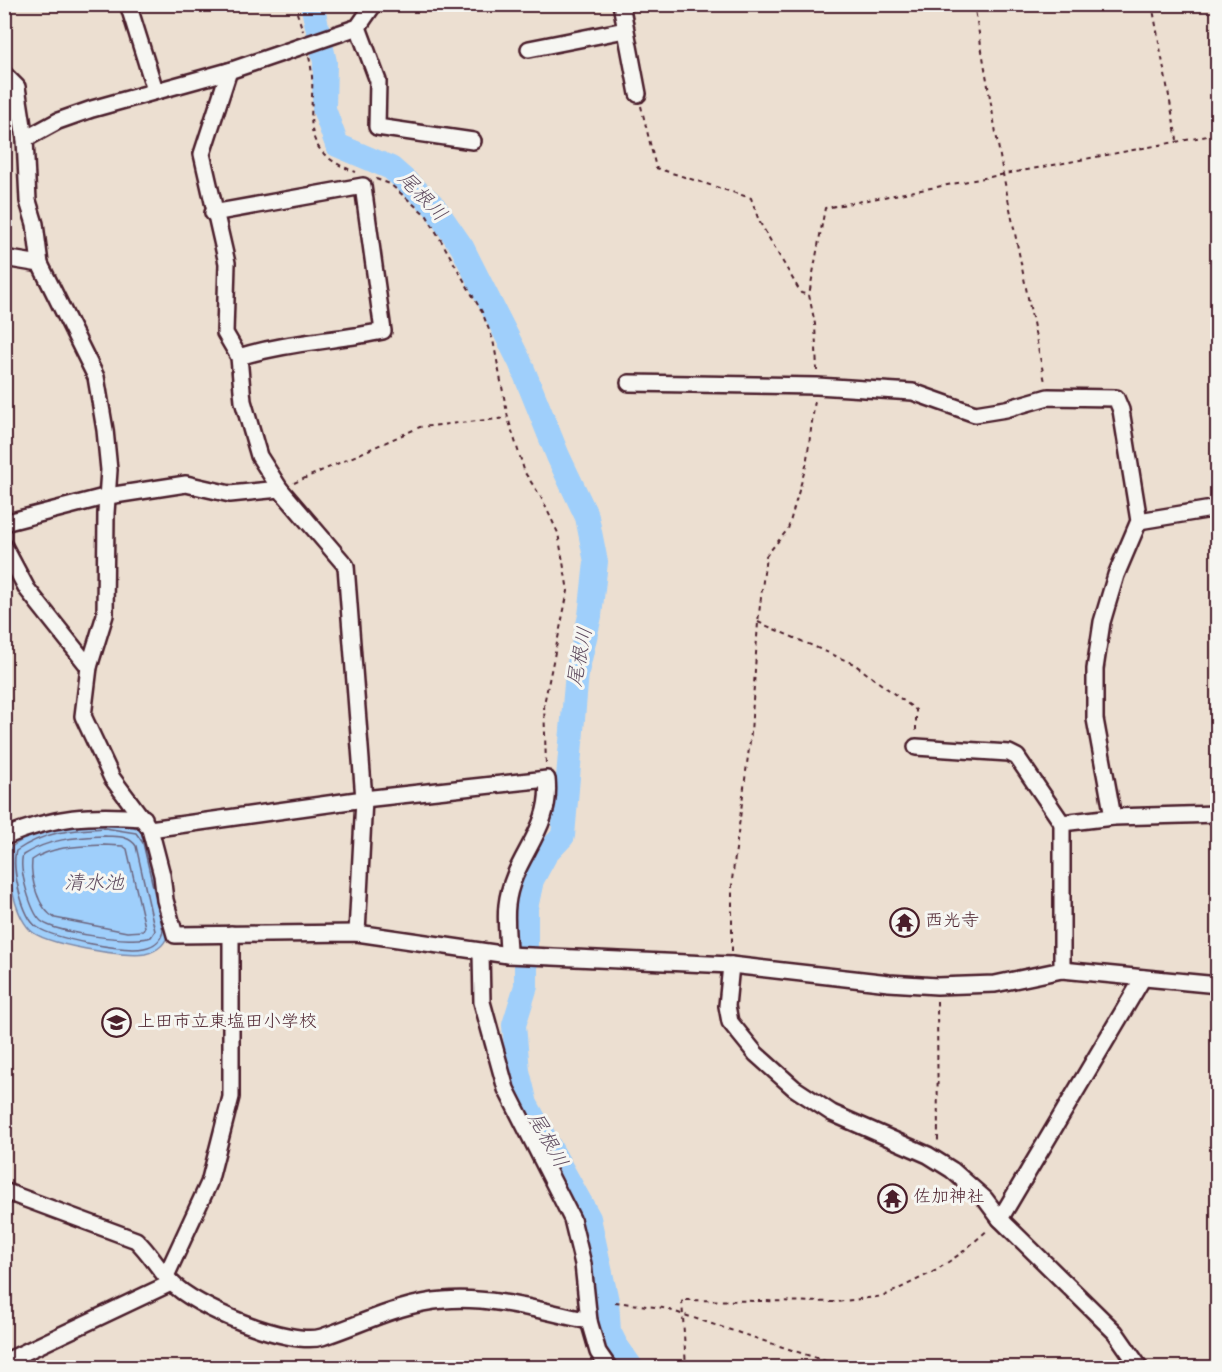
<svg xmlns="http://www.w3.org/2000/svg" width="1222" height="1372" font-family="Dekko,'Klee One',sans-serif">
<rect width="100%" height="100%" fill="#ecdfd1"/>
<filter id="ink" filterUnits="userSpaceOnUse"><feTurbulence type="fractalNoise" baseFrequency=".0167" numOctaves="2"/><feDisplacementMap in="SourceGraphic" scale="12" xChannelSelector="R" yChannelSelector="G"/><feConvolveMatrix kernelMatrix="1 2 1 2 8 2 1 2 1" color-interpolation-filters="sRGB"/></filter>
<g filter="url(#ink)">
<!-- water -->
<path fill="#9fcffb" stroke="#7d89a8" stroke-width="1.5" d="M 104,822 C 125,824 136,822 148,840 L 169,930 C 167,943 158,951 145,954 C 125,958 43,944 30,930 C 14,913 5,869 11,847 C 44,825 65,825 104,822 Z"/>
<g fill="none" stroke-linecap="round" stroke-linejoin="round">
<!-- shore -->
<g stroke="#6c657e" stroke-width="1.5">
<path d="M 105,828 L 136,833 L 143,843 L 163,930 C 162,940 154,946 144,948 C 124,952 54,939 37,927 C 22,917 11,867 16,851 C 45,831 71,830 105,828 Z"/>
<path d="M 105,836 C 116,837 129,835 136,846 L 155,931 L 151,937 C 134,944 55,933 41,921 C 31,912 18,869 23,855 C 48,839 75,837 105,836 Z"/>
<path d="M 104,845 L 123,846 L 127,849 L 145,927 L 143,931 L 127,932 L 55,918 C 38,909 30,878 32,860 C 52,846 80,846 104,845 Z"/>
</g>
<!-- river -->
<polyline stroke="#9fcffb" stroke-width="24" points="312,4 325,62 324,109 337,145 391,168 433,205 462,247 520,362 558,456 587,517 596,562 590,616 577,672 563,836 546,854 532,880 526,908 526,986 514,1025 518,1071 526,1104 589,1218 607,1301 609,1331 616,1345 632,1368"/>
<defs>
<g id="minor">
<polyline points="128,4 155,90"/>
<polyline points="621,4 638,94"/>
<polyline points="358,27 378,81 377,127 473,141"/>
<polyline points="529,49 625,30"/>
<polyline points="229,71 202,154 227,263 225,333 239,357 243,401 259,456 280,489 346,566 364,799 357,933"/>
<polyline points="4,74 17,87 25,139 28,201 35,224 40,264 96,377 105,430 109,470 106,513 105,615 89,667 83,716 112,778 150,829 162,875 165,900 175,935 357,933 508,955 731,965 889,983 937,986 995,984 1062,970 1218,985"/>
<polyline points="25,139 58,121 92,109 229,71 358,27 374,4"/>
<path d="M 213,213 L 363,186 L 383,331 C 335,341 286,342 239,357"/>
<polyline points="4,258 40,264"/>
<polyline points="629,383 817,386 913,392 975,414 1006,409 1048,397 1116,398 1121,410 1139,521 1116,575 1102,622 1095,669 1095,719 1113,817"/>
<polyline points="1139,521 1218,508"/>
<polyline points="4,523 108,496 186,484 230,494 280,489"/>
<polyline points="4,546 27,589 89,667"/>
<polyline points="916,747 1009,753 1017,757 1062,823"/>
<path d="M 150,829 L 364,799 L 547,779 C 553,831 512,857 507,905 C 505,921 508,939 508,955"/>
<path d="M 4,837 C 54,816 91,814 144,818"/>
<polyline points="481,953 482,1002 506,1089 572,1219 583,1264 589,1321 598,1352 609,1368"/>
<polyline points="731,965 727,1006 730,1022 756,1054 794,1088 832,1113 928,1155 952,1170 985,1199 1000,1219 1115,1332 1140,1368"/>
<polyline points="1062,970 1062,823 1113,817 1218,814"/>
<path d="M 4,1191 L 136,1240 C 150,1253 158,1269 171,1282 C 194,1307 289,1347 322,1337 C 362,1324 401,1303 444,1300 C 492,1296 542,1311 589,1321"/>
<polyline points="1000,1219 1143,978"/>
<polyline points="166,1276 209,1183 231,1097 231,934"/>
<polyline points="4,1362 171,1283"/>
</g>
</defs>
<!-- minor casing -->
<use href="#minor" stroke="#4a1f2b" stroke-width="20"/>
<!-- path -->
<g stroke="#4a1f2b" stroke-width="2" stroke-dasharray="4.5 4.5" stroke-linecap="butt">
<polyline points="294,4 303,31"/>
<polyline points="974,4 1003,174 1045,382"/>
<polyline points="1152,4 1177,140"/>
<path d="M 309,57 C 322,108 287,148 356,172"/>
<polyline points="641,106 656,168 751,198 759,221 801,293 809,295"/>
<polyline points="376,179 390,184 427,216 482,312 493,340 508,418 525,473 541,497 558,533 568,591 544,704 546,764"/>
<polyline points="817,371 815,324 809,295 825,208 1218,134"/>
<polyline points="294,483 420,427 507,418"/>
<polyline points="758,622 854,664 916,710 916,732"/>
<polyline points="732,951 732,880 751,733 758,622 766,556 788,529 806,466 815,400"/>
<polyline points="937,1001 938,1145"/>
<polyline points="615,1302 663,1308 847,1368"/>
<polyline points="686,1368 682,1300 836,1302 884,1296 935,1271 960,1254 989,1229"/>
</g>
<!-- minor -->
<use href="#minor" stroke="#f6f6f2" stroke-width="15"/>
</g>
</g>
<!-- icons -->
<defs>
<symbol id="temple-ring" viewBox="-11 -11 22 22"><circle r="9.5" fill="#f6f6f2" stroke="#4a1f2b" stroke-width="1.5"/><path d="M0-6L5-2H3V0L6.5 2.5H4V6H1.5V3h-3V6H-4V2.5H-6.5L-3 0V-2H-5Z" fill="#4a1f2b"/></symbol>
<symbol id="school-ring" viewBox="-11 -11 22 22"><circle r="9.5" fill="#f6f6f2" stroke="#4a1f2b" stroke-width="1.5"/><path d="M0-5L7-2L0 1L-7-2ZM-4 1L0 2.5L4 1V4Q0 6-4 4Z" fill="#4a1f2b"/></symbol>
</defs>
<g fill-rule="evenodd">
<use href="#temple-ring" x="888" y="906" width="33" height="33"/>
<use href="#school-ring" x="100" y="1006" width="33" height="33"/>
<use href="#temple-ring" x="876" y="1182" width="33" height="33"/>
</g>
<g text-anchor="middle" dominant-baseline="central" stroke-width="6" stroke-linejoin="round" paint-order="stroke">
<!-- poi labels -->
<g font-size="18" fill="#4a1f2b" stroke="#f6f6f2" text-anchor="start">
<text x="925" y="922">西光寺</text>
<text x="137" y="1023">上田市立東塩田小学校</text>
<text x="913" y="1198">佐加神社</text>
</g>
<!-- water labels -->
<g font-size="20" font-style="italic" fill="#5f4b5f" stroke="#f6f6f2">
<text transform="translate(421 198) rotate(46)">尾根川</text>
<text transform="translate(582 657) rotate(-79)">尾根川</text>
<text x="94" y="885">清水池</text>
<text transform="translate(546 1141) rotate(61)">尾根川</text>
</g>
</g>
<!-- margin -->
<rect width="1222" height="1372" fill="none" stroke="#f6f6f2" stroke-width="24"/>
<rect x="12" y="12" width="1198" height="1348" fill="none" stroke="#4a1f2b" stroke-width="2" filter="url(#ink)"/>
</svg>
